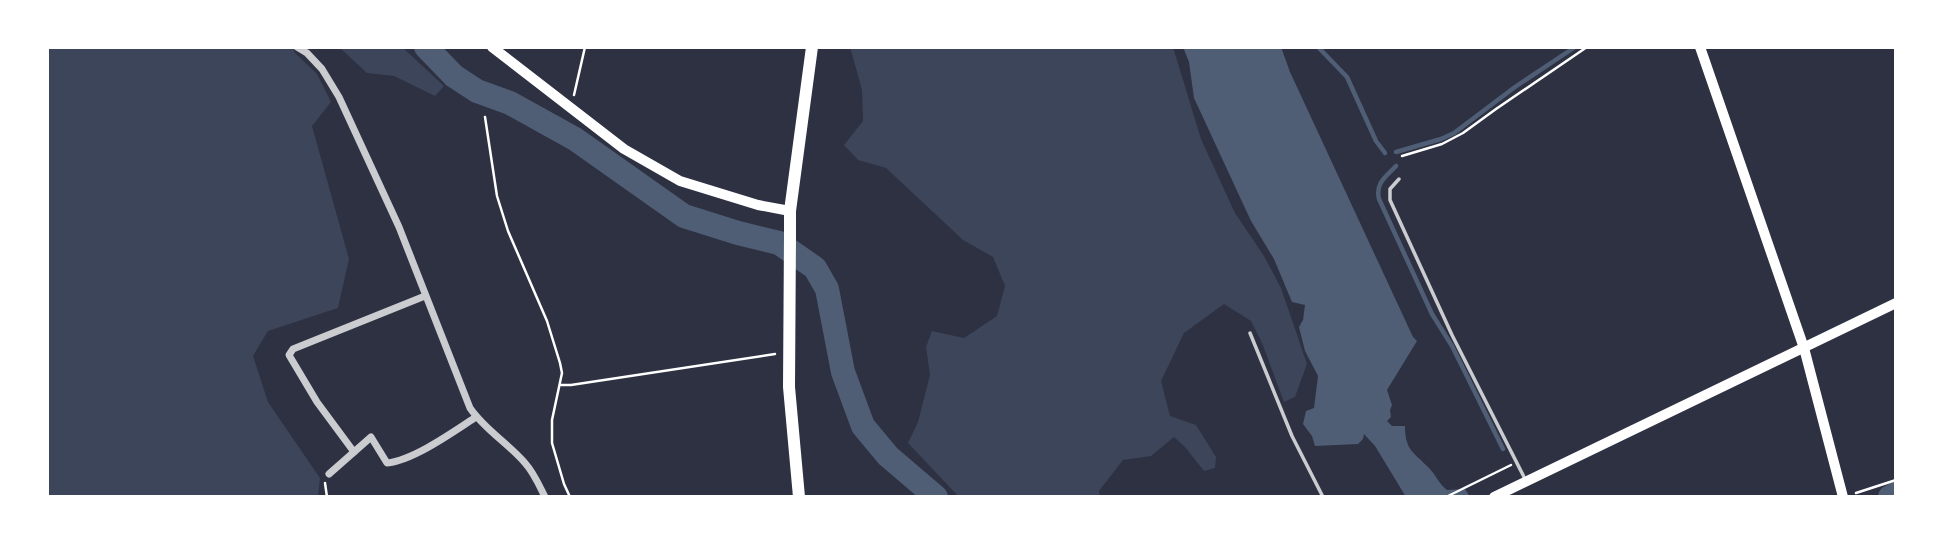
<svg xmlns="http://www.w3.org/2000/svg" width="1943" height="544" font-family="'Libre Baskerville',serif">
<rect width="100%" height="100%" fill="#2d3142"/>
<!-- green -->
<g fill="#3c4559">
<polygon points="47,47 295,47 294,52 317,74 331,102 312,126 349,259 338,308 268,331 253,356 268,402 320,478 318,497 47,497"/>
<polygon points="339,47 402,47 444,86 435,96 394,76 367,73"/>
<polygon points="850,47 1173,47 1201,139 1235,213 1264,256 1281,288 1307,364 1295,397 1284,402 1262,343 1251,321 1224,304 1184,333 1161,381 1170,416 1196,425 1216,457 1215,468 1204,471 1185,447 1174,437 1151,456 1123,460 1099,491 1100,497 959,497 908,443 918,422 930,375 926,347 932,331 964,338 997,316 1005,286 993,257 963,240 886,168 858,160 844,145 863,121 862,90"/>
</g>
<!-- water -->
<path fill="#4f5d75" d="M 1183,47 L 1281,47 L 1290,72 L 1413,337 L 1417,341 L 1387,390 L 1392,405 L 1390,410 L 1391,417 L 1387,421 L 1392,426 L 1405,426 C 1405,451 1414,452 1429,468 C 1436,475 1439,484 1447,490 L 1465,489 L 1470,497 L 1406,497 L 1375,446 L 1364,434 L 1363,439 L 1358,444 L 1315,446 L 1312,436 L 1303,424 L 1306,411 L 1314,408 L 1318,376 L 1305,351 L 1299,327 L 1303,320 L 1305,305 L 1292,302 L 1274,259 L 1251,221 L 1194,98 L 1189,62 Z"/>
<g fill="none" stroke-linecap="round" stroke-linejoin="round">
<!-- stream -->
<g stroke="#4f5d75" stroke-width="4.5">
<polyline points="1318,47 1347,77 1376,141 1385,153"/>
<polyline points="1396,152 1441,139 1454,133 1515,87 1575,47"/>
<path d="M 1396,166 C 1386,177 1375,183 1379,199 L 1432,314 L 1452,346 L 1503,449"/>
</g>
<!-- river -->
<g stroke="#4f5d75" stroke-width="24">
<polyline points="426,47 454,76 477,91 510,103 575,139 684,216 738,233 779,243 815,268 827,289 843,372 863,426 888,456 936,497"/>
<polyline points="1890,497 1896,494"/>
</g>
<!-- path -->
<g stroke="#fff" stroke-width="2.5">
<polyline points="574,95 585,47"/>
<polyline points="485,117 497,196 508,231 547,321 560,363 562,373 552,420 552,443 564,484 570,497"/>
<polyline points="1402,156 1442,144 1463,133 1496,109 1587,47"/>
<polyline points="561,385 571,385 775,354"/>
<polyline points="325,483 327,497"/>
<polyline points="1856,493 1896,480"/>
<polyline points="1446,497 1511,465"/>
</g>
<!-- service -->
<g stroke="#caccd0" stroke-width="3.5">
<polyline points="1399,179 1390,189 1390,200 1452,335 1525,479"/>
<polyline points="1250,333 1292,436 1323,497"/>
</g>
<!-- minor -->
<g stroke="#caccd0" stroke-width="7">
<path d="M 297,47 L 307,53 L 322,69 L 339,97 L 399,227 L 470,408 C 485,430 508,443 525,463 C 534,473 539,485 545,497"/>
<polyline points="354,452 317,402 289,355 293,349 425,296"/>
<path d="M 329,474 L 371,437 L 387,463 C 414,460 453,432 476,417"/>
</g>
<!-- secondary -->
<g stroke="#fff" stroke-width="10">
<polyline points="492,47 624,149 680,181 758,205 790,211"/>
<polyline points="1700,47 1804,348 1843,497"/>
<polyline points="1494,497 1896,303"/>
</g>
<!-- primary -->
<polyline stroke="#fff" stroke-width="12" points="799,497 789,387 790,235 790,211 812,47"/>
</g>
<!-- border -->
<rect width="1943" height="544" fill="none" stroke="#ffffff" stroke-width="98"/>
</svg>
